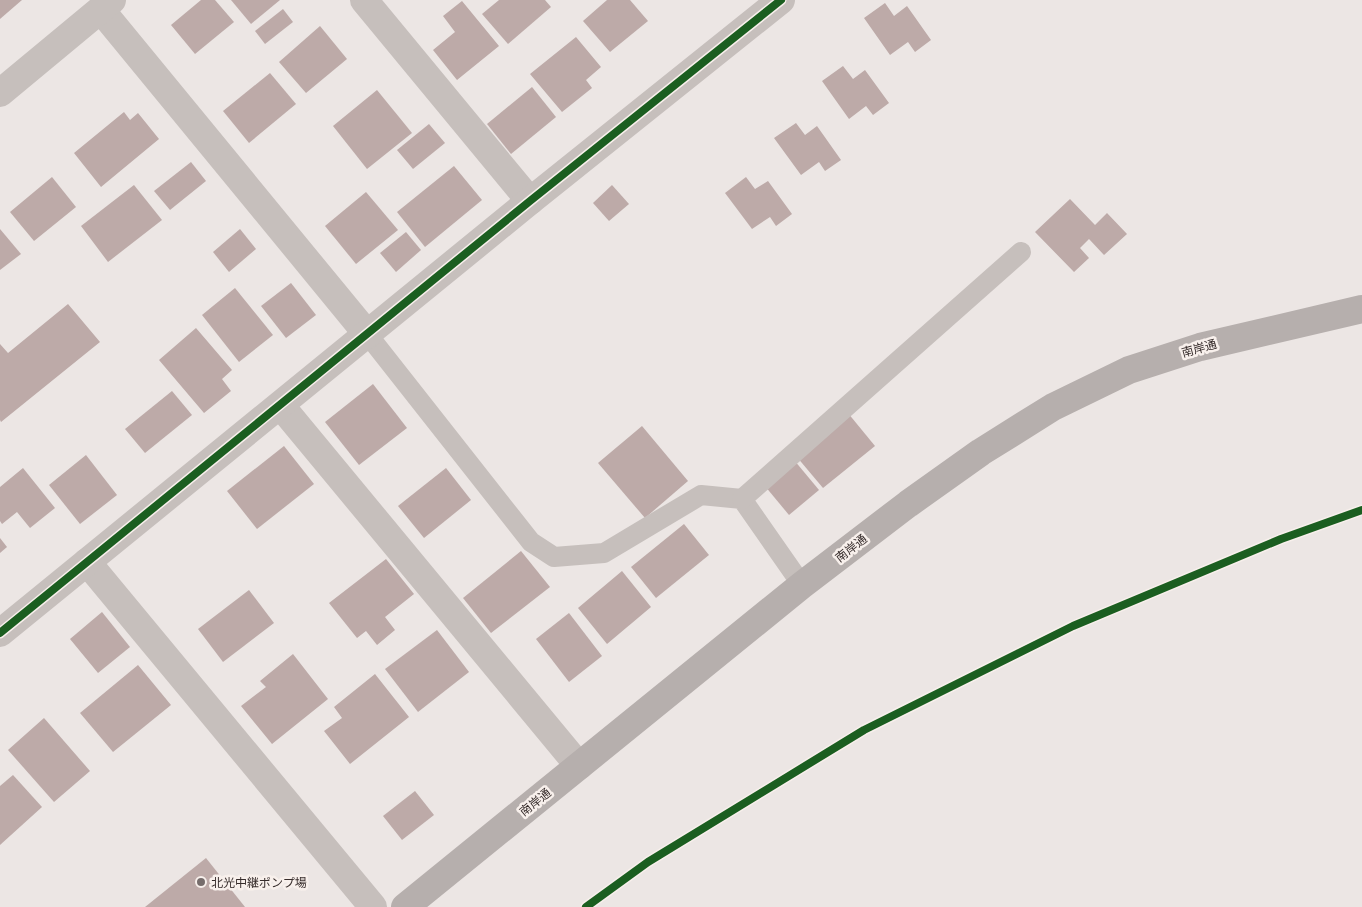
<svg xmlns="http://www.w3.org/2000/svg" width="1362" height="907" font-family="'IBM Plex Sans','Noto Sans JP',sans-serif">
<rect width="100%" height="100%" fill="#ece6e4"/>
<!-- building -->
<g fill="#bdaaa8">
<polygon points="0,0 22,0 0,19"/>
<polygon points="201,0 215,0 234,22 195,54 171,25"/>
<polygon points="231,0 280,0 251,24"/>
<polygon points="499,0 545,0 551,7 508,44 482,14"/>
<polygon points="607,0 630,0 648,21 610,52 583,21"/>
<polygon points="462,1 499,46 457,80 433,50 455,32 443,16"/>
<polygon points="885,3 894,16 907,6 931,40 915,52 908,42 890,55 864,18"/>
<polygon points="283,9 293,22 265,44 255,31"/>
<polygon points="320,26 347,59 306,93 279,62"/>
<polygon points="576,37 601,67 586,80 592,88 562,112 530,74"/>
<polygon points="843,66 853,79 865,70 889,103 873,115 866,106 849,119 822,81"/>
<polygon points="270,73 296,104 249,143 223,111"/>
<polygon points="532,87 556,117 511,154 487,124"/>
<polygon points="377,90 412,133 367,169 333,126"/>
<polygon points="124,112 130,120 138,113 159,139 101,187 74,153"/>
<polygon points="796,123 805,135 817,126 841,160 825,171 819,162 801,175 774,138"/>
<polygon points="429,124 445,143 413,169 397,150"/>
<polygon points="191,162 206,181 170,210 154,191"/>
<polygon points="454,166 482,200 425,247 397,212"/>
<polygon points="52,177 76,207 34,241 10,212"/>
<polygon points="746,177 755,189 768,181 792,214 776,226 770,217 752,229 725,193"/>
<polygon points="134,185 162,220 108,262 81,226"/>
<polygon points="612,185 629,204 609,221 593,203"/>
<polygon points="366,192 398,230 356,264 325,226"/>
<polygon points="1070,199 1095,225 1107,213 1127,234 1104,255 1089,239 1080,248 1089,258 1074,272 1035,232"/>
<polygon points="0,229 21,254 0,270"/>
<polygon points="240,229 256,249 229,272 213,252"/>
<polygon points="406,232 421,250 396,272 380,253"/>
<polygon points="291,283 316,315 286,338 261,306"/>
<polygon points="235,288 273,335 239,362 202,315"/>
<polygon points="68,304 100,342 1,422 0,420 0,344 8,353"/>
<polygon points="196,328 232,370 222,379 231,391 204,413 159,360"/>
<polygon points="373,384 407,428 359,465 325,422"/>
<polygon points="172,391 192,415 145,453 125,429"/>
<polygon points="843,407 875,446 823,488 791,450"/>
<polygon points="642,426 688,481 645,518 598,463"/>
<polygon points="284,446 314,484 257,529 227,491"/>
<polygon points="789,454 819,490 789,515 759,479"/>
<polygon points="86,455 117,495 80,524 49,485"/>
<polygon points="23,468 55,508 30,528 17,512 2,524 0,521 0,487"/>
<polygon points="446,468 471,500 424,538 398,506"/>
<polygon points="684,524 709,555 656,598 631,567"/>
<polygon points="0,538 7,547 0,553"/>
<polygon points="521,551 550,587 491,633 463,598"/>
<polygon points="386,559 414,594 385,617 395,630 377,645 366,631 357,638 329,603"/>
<polygon points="622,571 651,607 607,644 578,608"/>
<polygon points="249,590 274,623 223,662 198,629"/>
<polygon points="102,612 130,647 98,673 70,639"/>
<polygon points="569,613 602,656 569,682 536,639"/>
<polygon points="437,630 469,672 418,712 385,669"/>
<polygon points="293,654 328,699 272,744 241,706 266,687 260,681"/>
<polygon points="138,665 171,705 113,752 80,713"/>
<polygon points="375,674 409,717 350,764 324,731 342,718 334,707"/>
<polygon points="44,718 90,771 54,802 8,750"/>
<polygon points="13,775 42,807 0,845 0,786"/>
<polygon points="415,791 434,815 402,840 383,816"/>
<polygon points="206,858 245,907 145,907"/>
</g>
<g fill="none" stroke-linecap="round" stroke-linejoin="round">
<!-- service -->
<g stroke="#c6bfbc" stroke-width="20">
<polyline points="368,335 531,542 554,557 604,553 701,495 742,499 802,585"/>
<polyline points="742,499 1021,252"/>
</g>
<!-- minor -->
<g stroke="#c6bfbc" stroke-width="28">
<polyline points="364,0 530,201"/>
<polyline points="101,10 368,335"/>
<polyline points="0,93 112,0"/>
<polyline points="281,406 579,766"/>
<polyline points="87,562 373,907"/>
<polyline points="0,633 530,201 781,0"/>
</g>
<!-- secondary -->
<polyline stroke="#b6afad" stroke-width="28" points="405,907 802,585 908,504 981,452 1053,407 1129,370 1200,347 1362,309"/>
<defs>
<g id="cycleway">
<polyline points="0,633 530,201 781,0"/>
<polyline points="586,907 648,862 864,730 1073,626 1281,539 1362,510"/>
</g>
</defs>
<!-- cycleway casing -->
<use href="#cycleway" stroke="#f8f0ec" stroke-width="11"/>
<!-- cycleway -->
<use href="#cycleway" stroke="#1b5e20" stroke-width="8"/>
</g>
<!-- markers -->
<circle fill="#766d6c" stroke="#f8f0ec" stroke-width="2" cx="201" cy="882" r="5"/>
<g text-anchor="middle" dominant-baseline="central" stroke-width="5" stroke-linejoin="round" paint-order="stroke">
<!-- street labels -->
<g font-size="12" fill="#362c2b" stroke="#f8f0ec">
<text transform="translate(1199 348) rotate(-16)">南岸通</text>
<text transform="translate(851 548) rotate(-38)">南岸通</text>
<text transform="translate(535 802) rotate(-39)">南岸通</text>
</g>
<!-- poi labels -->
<g font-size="12" fill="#362c2b" stroke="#f8f0ec" text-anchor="start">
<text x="211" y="882">北光中継ポンプ場</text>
</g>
</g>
</svg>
